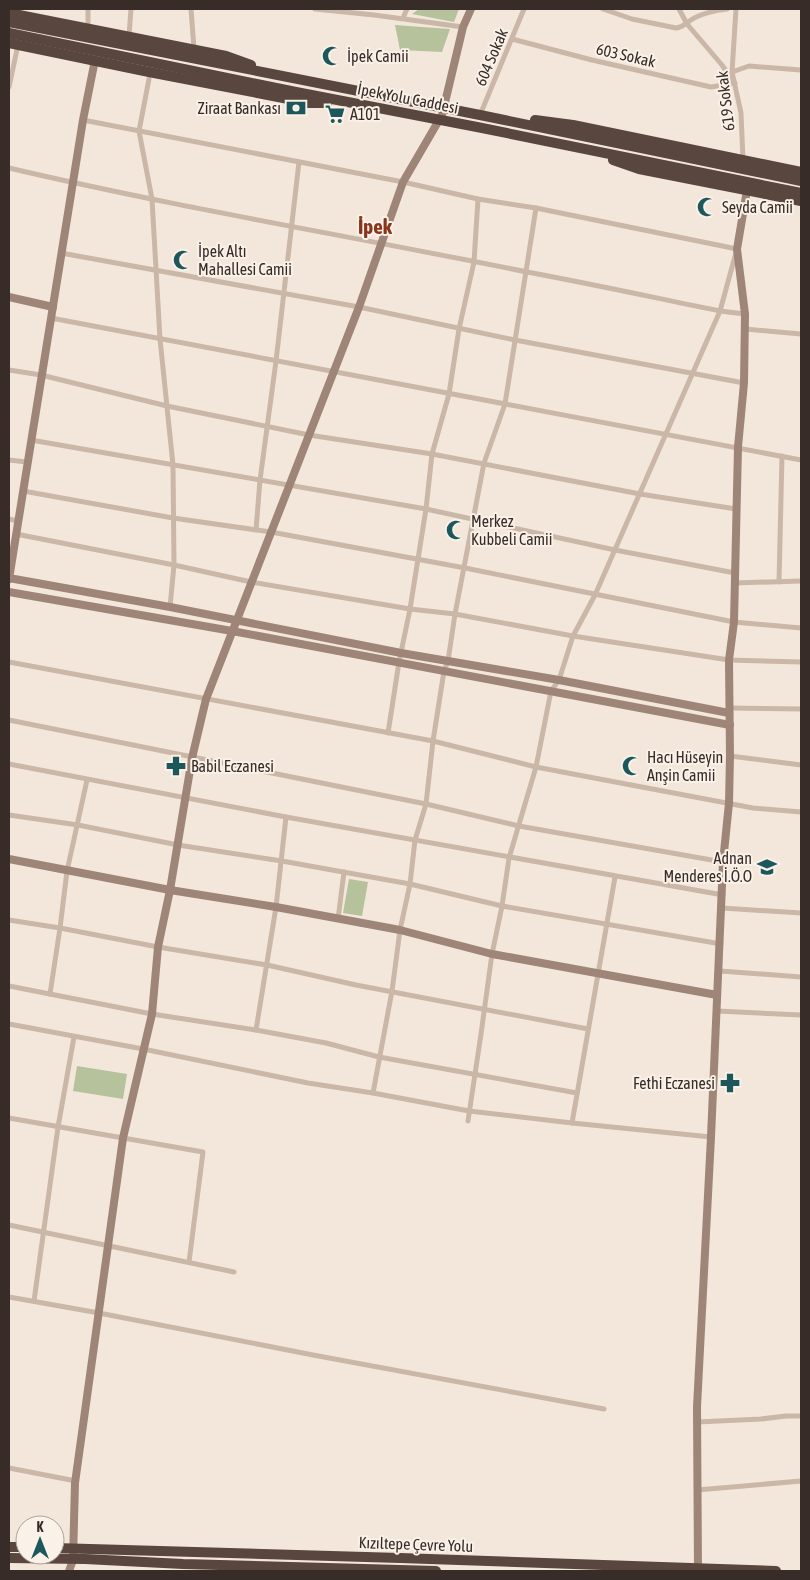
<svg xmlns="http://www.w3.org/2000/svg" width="810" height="1580" font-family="'Asap Condensed',sans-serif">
<rect width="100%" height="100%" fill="#f3e7db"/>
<!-- green -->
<g fill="#b6c29b">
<polygon points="419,9 459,9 454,22 412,14"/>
<polygon points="395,25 450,29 442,52 400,50"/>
<polygon points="349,879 368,882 362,916 343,913"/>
<polygon points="77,1066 127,1074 123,1099 73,1091"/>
</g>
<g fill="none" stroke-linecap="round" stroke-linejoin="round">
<!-- street -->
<g stroke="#cbb7a7" stroke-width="5">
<polyline points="191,9 194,49"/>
<polyline points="315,9 374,15 463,27"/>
<path d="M 603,9 L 632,19 L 676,28 C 683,27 685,24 691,20 C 700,14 716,10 727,9"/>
<polyline points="679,9 687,24 722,65 733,81"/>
<polyline points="736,9 732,72 741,113 743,160"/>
<polyline points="403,18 407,9"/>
<polyline points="88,28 88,9"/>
<polyline points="129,36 131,9"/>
<polyline points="512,39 592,60 711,87 735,83"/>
<polyline points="732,72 749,66 801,70"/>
<polyline points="149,79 139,131 152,199 160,339 173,465 174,565 170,607"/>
<polyline points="9,87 18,45"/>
<polyline points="480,115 524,9"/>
<polyline points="83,120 403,182 478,199 536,208 737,249 720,311 595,595 573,636 559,680 551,691 536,767 509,858 502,906 492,954 481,1034 468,1121"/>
<path d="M 9,168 C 180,208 355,237 527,272 C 592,284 656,298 720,311 L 745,314"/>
<polyline points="61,253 359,307 515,340 744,383"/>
<polyline points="51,318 801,460"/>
<polyline points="745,329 801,334"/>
<polyline points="9,370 41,375 167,406 309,435 432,454 640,494 736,509"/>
<polyline points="31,440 426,509 615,550 735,573"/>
<polyline points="9,460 27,462"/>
<polyline points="23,491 173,518 271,532 465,568 734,622 801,628"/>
<polyline points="9,519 18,521"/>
<polyline points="256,530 260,480 276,361 299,162"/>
<polyline points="16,534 174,565 251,582 410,609 455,614 573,636 729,660 801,662"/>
<polyline points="779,582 782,456"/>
<polyline points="735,583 801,581"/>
<polyline points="9,662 433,741 536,767 753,808 801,812"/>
<polyline points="729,708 801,709"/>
<polyline points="9,720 426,804 519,826 723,862"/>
<polyline points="388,733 399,662 410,609 426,509 432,454 449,394 459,329 474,262 478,199"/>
<polyline points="730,756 801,765"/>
<polyline points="9,764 286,817 723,895"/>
<polyline points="9,815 78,825 178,845 282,861 410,884 502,906 721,944"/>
<polyline points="722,908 801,913"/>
<polyline points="338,919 344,872"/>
<polyline points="9,920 60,928 158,947 267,965 356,985 588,1029"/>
<polyline points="720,971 801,977"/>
<polyline points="9,986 152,1014 256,1030 326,1043 379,1057 577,1093"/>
<polyline points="50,994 60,928 67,871 87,780"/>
<polyline points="717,1011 801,1015"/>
<polyline points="9,1024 143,1049 308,1083 373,1093 469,1111 572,1123 711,1137"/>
<polyline points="256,1030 276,907 286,817"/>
<polyline points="373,1093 392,991 400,930 410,884 415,840 426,804 433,741 444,671 448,661 455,614 484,463 505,404 536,208"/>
<polyline points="9,1118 203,1152 189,1262"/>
<polyline points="572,1123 615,877"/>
<polyline points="9,1225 234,1272"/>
<polyline points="9,1297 99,1313 313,1355 604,1409"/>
<polyline points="34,1301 58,1127 74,1037"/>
<polyline points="697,1422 761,1419 786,1416 801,1416"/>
<polyline points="9,1468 76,1481"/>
<polyline points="697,1490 801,1481"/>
</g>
<!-- secondary -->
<g stroke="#9f8578" stroke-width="8">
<polyline points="9,297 53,307"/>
<polyline points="9,578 170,607 401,653 559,680 729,713"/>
<polyline points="9,579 83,120 94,65"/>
<polyline points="9,592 232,631 730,725"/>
<polyline points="9,859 170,890 276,907 400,930 492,954 717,995"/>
<polyline points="69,1571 73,1560 75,1483 123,1138 152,1014 158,947 170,890 192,758 206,699 359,307 403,182 442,115 463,27 471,9"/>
<polyline points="698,1571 697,1407 711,1137 723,862 729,803 730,756 729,660 734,622 738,447 744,383 745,314 737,249 747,190"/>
</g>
<!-- highway -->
<g stroke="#59463e" stroke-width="10">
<polyline points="9,13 226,56 251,65"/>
<polyline points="9,22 480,115 801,181"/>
<polyline points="9,33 296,92 477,127 801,193"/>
<polyline points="9,43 149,72 309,103 327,103"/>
<polyline points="535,120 573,125 801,172"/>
<polyline points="613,160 639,169 801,201"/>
<polyline points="9,1547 25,1547"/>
<polyline points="55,1548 400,1558 776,1571"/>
<polyline points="9,1558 85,1559 183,1564 436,1571"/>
</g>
</g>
<!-- icons -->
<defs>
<symbol id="mosque-bare" viewBox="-9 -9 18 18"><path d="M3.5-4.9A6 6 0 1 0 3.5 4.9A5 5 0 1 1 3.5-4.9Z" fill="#1c585b" stroke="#faf1e8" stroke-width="2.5" paint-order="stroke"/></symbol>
<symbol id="bank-bare" viewBox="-9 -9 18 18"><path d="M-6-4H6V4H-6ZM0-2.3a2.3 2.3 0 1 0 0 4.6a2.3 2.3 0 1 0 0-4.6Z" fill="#1c585b" stroke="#faf1e8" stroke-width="2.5" paint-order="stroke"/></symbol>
<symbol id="supermarket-bare" viewBox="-9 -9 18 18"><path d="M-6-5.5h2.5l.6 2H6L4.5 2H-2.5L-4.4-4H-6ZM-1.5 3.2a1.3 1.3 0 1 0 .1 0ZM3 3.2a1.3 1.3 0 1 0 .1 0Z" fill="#1c585b" stroke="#faf1e8" stroke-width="2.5" paint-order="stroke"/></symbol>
<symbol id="pharmacy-bare" viewBox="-9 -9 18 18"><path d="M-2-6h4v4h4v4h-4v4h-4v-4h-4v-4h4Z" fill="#1c585b" stroke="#faf1e8" stroke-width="2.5" paint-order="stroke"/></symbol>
<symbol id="school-bare" viewBox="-9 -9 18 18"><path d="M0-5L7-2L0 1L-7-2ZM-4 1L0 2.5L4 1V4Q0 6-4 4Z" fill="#1c585b" stroke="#faf1e8" stroke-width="2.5" paint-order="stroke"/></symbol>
</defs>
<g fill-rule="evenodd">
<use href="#mosque-bare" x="318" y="42" width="28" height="28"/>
<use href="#bank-bare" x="282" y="94" width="28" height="28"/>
<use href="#supermarket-bare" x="321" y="100" width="28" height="28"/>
<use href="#mosque-bare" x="693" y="193" width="28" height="28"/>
<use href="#mosque-bare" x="169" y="246" width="28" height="28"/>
<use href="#mosque-bare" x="442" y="516" width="28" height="28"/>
<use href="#pharmacy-bare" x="162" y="752" width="28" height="28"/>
<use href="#mosque-bare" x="618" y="752" width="28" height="28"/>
<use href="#school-bare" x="753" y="853" width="28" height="28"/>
<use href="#pharmacy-bare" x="716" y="1069" width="28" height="28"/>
</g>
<g text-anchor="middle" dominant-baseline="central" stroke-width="4" stroke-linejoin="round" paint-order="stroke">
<!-- street labels -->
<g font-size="16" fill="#372c28" stroke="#faf1e8">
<text transform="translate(626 55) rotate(13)">603 Sokak</text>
<text transform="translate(491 57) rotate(-67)">604 Sokak</text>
<text transform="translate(408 98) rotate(11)">İpek Yolu Caddesi</text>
<text transform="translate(725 101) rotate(-97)">619 Sokak</text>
<text transform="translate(416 1544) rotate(2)">Kızıltepe Çevre Yolu</text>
</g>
<!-- poi labels -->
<g font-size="16" fill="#372c28" stroke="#faf1e8" text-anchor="start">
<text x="347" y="56">İpek Camii</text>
<text x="281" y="108" text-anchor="end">Ziraat Bankası</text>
<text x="350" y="114">A101</text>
<text x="722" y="207">Seyda Camii</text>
<text x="198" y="251">İpek Altı<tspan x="198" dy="18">Mahallesi Camii</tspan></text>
<text x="471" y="521">Merkez<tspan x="471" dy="18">Kubbeli Camii</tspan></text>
<text x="647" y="757">Hacı Hüseyin<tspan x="647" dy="18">Anşin Camii</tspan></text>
<text x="191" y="766">Babil Eczanesi</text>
<text x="752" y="858" text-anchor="end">Adnan<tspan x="752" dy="18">Menderes İ.Ö.O</tspan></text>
<text x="715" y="1083" text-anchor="end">Fethi Eczanesi</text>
</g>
<!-- district labels -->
<g font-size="21" font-weight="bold" fill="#89351e" stroke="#faf1e8">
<text x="375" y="226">İpek</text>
</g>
</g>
<!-- border -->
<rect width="810" height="1580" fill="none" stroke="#372c28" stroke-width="20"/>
<!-- north arrow -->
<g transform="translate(40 1540)"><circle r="24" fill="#faf1e8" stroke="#aca29b"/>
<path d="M0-4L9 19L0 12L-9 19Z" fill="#1c585b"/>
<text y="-8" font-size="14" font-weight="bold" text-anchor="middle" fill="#372c28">K</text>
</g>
</svg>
